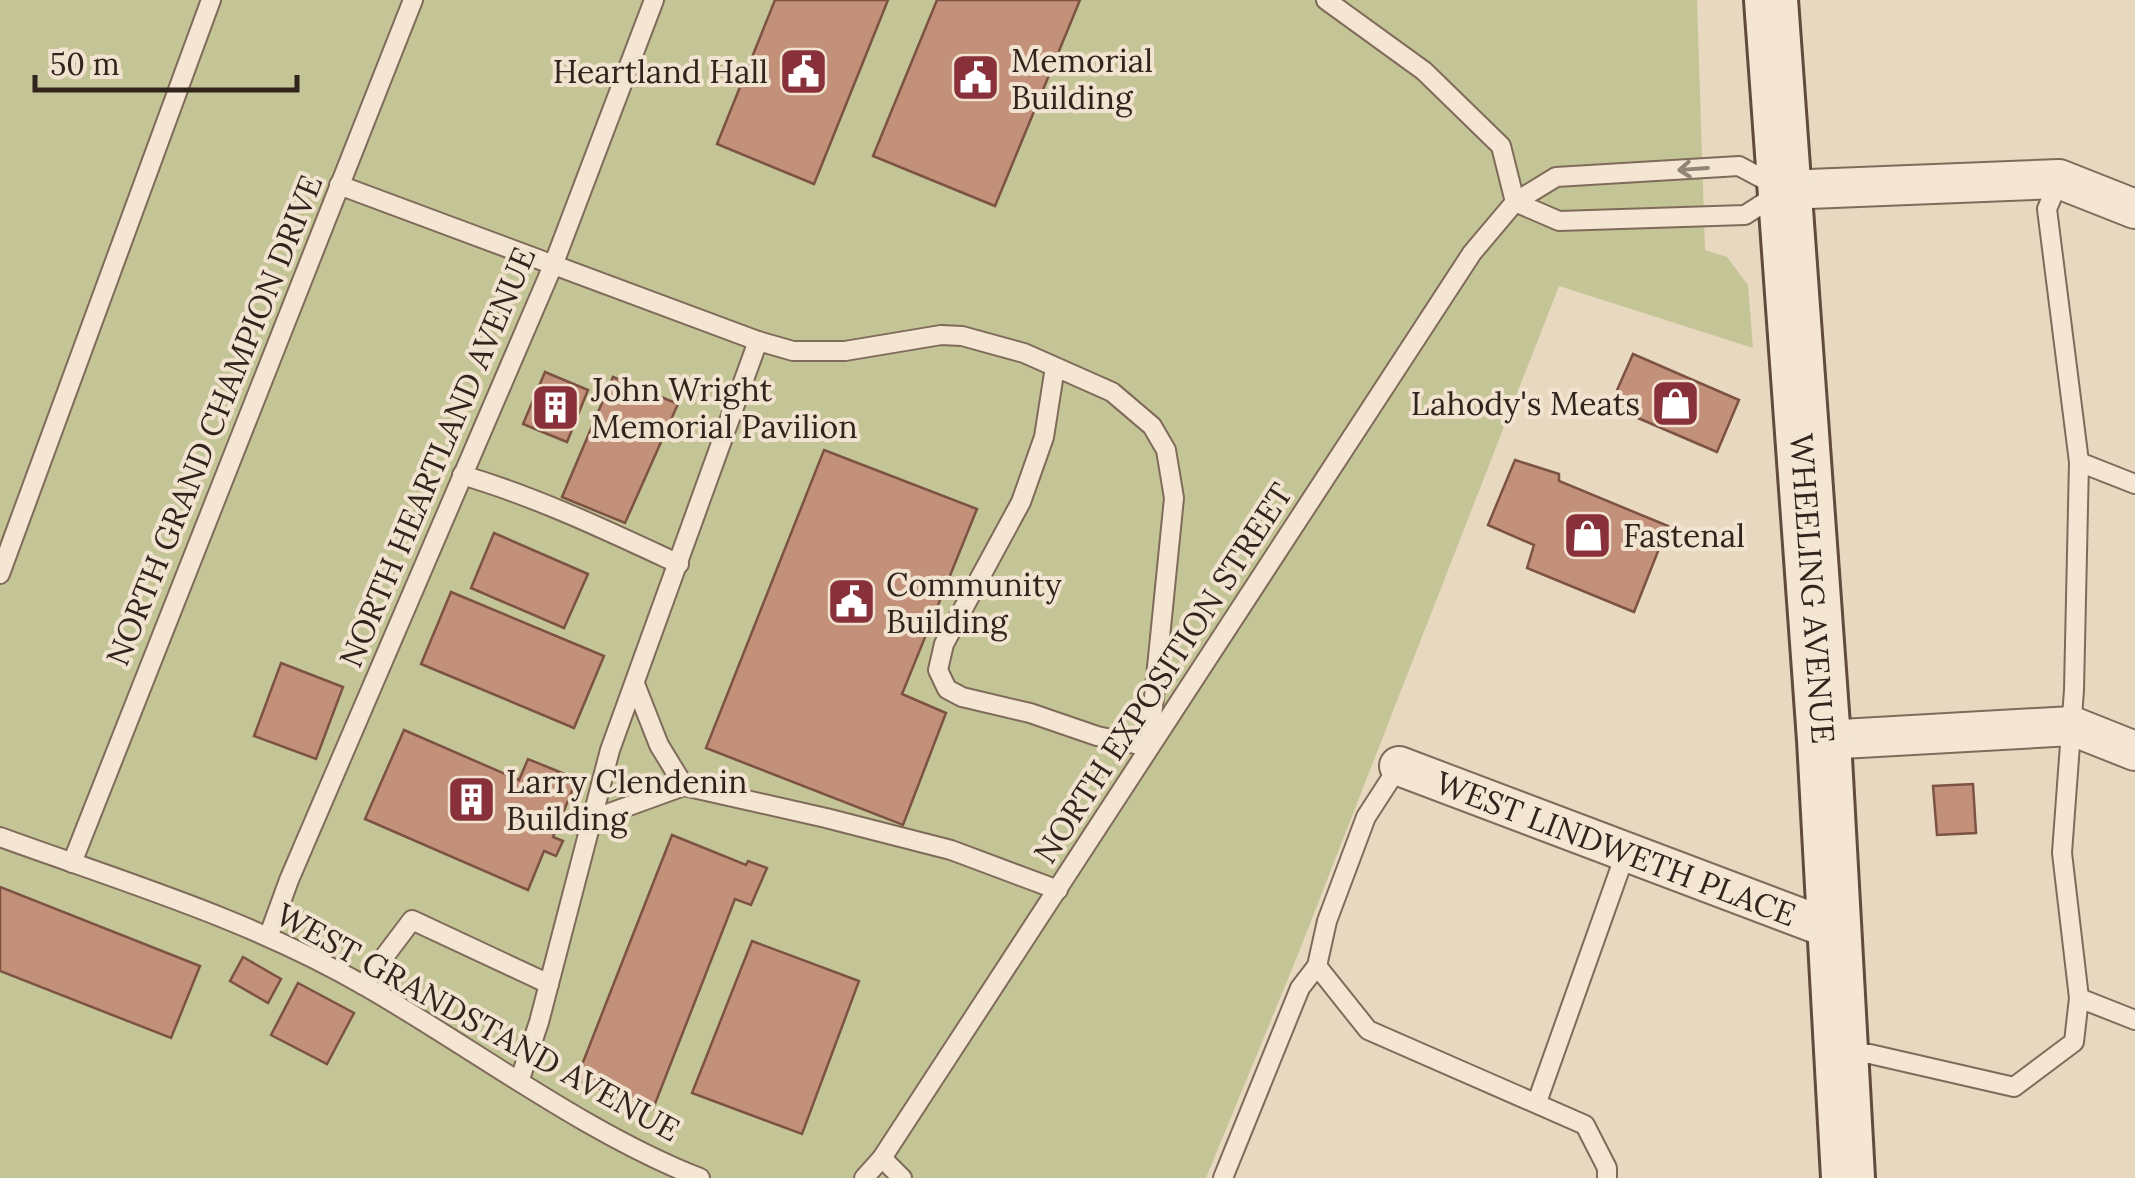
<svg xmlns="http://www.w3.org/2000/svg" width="2135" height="1178" font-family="Lora,serif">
<rect width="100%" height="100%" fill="#e8d8c0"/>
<!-- green -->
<polygon fill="#c4c596" points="0,0 1697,0 1705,250 1727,257 1748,285 1753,348 1559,286 1297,957 1206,1178 0,1178"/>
<!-- building -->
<g fill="#c3907a" stroke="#7c5343" stroke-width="2.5">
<polygon points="775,0 888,0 814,184 717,144"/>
<polygon points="937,0 1080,0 995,206 873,156"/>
<polygon points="1633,354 1739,400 1717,452 1610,406"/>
<polygon points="545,372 588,390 567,442 523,424"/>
<polygon points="613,377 678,404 625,523 562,497"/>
<polygon points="824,450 977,509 902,694 946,713 903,825 706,748"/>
<polygon points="1515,460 1559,474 1559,481 1668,526 1634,612 1527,568 1534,545 1488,525"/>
<polygon points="494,533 588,574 564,628 471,588"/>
<polygon points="451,592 604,656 574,728 421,664"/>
<polygon points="281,663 343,687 316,759 254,736"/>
<polygon points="404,730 519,780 528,759 577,779 553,837 563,841 556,856 544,851 528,890 365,819"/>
<polygon points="1973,784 1976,833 1937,835 1933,786"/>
<polygon points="672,835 746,865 748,861 767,868 751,905 735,899 653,1109 576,1080"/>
<polygon points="0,887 200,966 171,1038 0,971"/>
<polygon points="752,941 859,981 802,1134 692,1093"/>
<polygon points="243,957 281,979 268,1003 230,981"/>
<polygon points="298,983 354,1013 327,1064 271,1035"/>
</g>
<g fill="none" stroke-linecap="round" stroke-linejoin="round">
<defs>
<g id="lane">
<polyline points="1326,0 1424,71 1501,146 1515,202"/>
<polyline points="339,185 758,341 793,351 845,351 941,335 962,336 1024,353 1112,392 1152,426 1166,450 1174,498 1149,747 1097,736 1030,713 962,697 947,689 938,670 944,644 1021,502 1044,437 1055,367"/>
<polyline points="2079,462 2135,484"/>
<path d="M 462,475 C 537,497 608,531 679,564"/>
<polyline points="0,574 211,0"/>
<polyline points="635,684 659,745 684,786"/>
<polyline points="593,819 684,786 826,818 951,850 1058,890"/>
<path d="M 0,837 C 124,882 251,920 365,986 C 473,1048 585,1133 700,1178"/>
<polyline points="72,863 413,0"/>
<polyline points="269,935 289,880 554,263 654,0"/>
<polyline points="1317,966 1327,921 1366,817 1399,766"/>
<polyline points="363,985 412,920 549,984"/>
<polyline points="2079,998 2135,1020"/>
<polyline points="1848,1054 1870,1054 2014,1087 2074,1042 2079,998 2062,853 2074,690 2079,462 2047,209 2059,180"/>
<polyline points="520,1079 539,1022 610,750 758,341"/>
<polyline points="1537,1102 1626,852"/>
<polyline points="882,1158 902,1178"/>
<polyline points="864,1178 882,1158 1472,253 1515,202 1556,177 1739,166 1784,190 1745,215 1559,221 1515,202"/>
<polyline points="1223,1178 1300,988 1317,966 1368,1030 1585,1125 1607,1168 1607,1178"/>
</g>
<g id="street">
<polyline points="1784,190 2059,179 2135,209"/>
<polyline points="1824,740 2072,726 2135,751"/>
<path id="s1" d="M 1399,766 L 1833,930"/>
</g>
<g id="secondary">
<path id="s2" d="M 1771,0 L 1824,740 L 1848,1178"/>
</g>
</defs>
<!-- lane casing -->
<use href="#lane" stroke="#806a5a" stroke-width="22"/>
<!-- street casing -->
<use href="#street" stroke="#806a5a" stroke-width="42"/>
<!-- secondary casing -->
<use href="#secondary" stroke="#614b3d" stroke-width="58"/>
<!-- lane -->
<use href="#lane" stroke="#f4e6d2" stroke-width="18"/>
<!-- street -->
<use href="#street" stroke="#f4e6d2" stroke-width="38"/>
<!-- secondary -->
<use href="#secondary" stroke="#f4e6d2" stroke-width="52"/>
</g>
<!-- one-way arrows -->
<defs><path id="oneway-shaft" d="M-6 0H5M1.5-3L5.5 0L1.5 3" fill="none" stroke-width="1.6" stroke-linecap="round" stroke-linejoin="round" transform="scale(2.5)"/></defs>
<use stroke="#928578" href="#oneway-shaft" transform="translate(1693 169) rotate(176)"/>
<!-- icons -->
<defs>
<symbol id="civic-square" viewBox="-11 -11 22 22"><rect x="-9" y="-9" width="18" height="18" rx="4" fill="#88313b" stroke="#f1e3cf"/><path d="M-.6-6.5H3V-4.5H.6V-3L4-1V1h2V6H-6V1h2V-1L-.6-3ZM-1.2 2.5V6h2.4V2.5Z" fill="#fff"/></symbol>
<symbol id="shop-square" viewBox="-11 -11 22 22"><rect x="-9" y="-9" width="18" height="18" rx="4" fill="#88313b" stroke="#f1e3cf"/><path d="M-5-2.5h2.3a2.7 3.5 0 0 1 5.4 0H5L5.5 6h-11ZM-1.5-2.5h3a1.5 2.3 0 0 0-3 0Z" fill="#fff"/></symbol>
<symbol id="building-square" viewBox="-11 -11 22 22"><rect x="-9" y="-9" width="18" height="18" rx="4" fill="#88313b" stroke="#f1e3cf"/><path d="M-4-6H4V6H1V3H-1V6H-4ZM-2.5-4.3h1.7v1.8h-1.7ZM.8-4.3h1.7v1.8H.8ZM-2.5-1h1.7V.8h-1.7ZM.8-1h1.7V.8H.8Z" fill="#fff"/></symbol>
</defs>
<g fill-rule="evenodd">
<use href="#civic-square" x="776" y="44" width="55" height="55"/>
<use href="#civic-square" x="948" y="50" width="55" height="55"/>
<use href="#shop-square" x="1648" y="376" width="55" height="55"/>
<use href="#building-square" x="528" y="380" width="55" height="55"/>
<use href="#shop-square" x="1560" y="508" width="55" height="55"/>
<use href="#civic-square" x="824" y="574" width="55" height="55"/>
<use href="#building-square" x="444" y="772" width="55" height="55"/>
</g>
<g text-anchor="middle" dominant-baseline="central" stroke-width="8" stroke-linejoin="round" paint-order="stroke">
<!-- poi labels -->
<g font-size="32" fill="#31241d" stroke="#f1e3cf" text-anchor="start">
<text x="1011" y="60">Memorial<tspan x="1011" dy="37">Building</tspan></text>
<text x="768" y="71" text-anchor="end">Heartland Hall</text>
<text x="591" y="389">John Wright<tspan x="591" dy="37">Memorial Pavilion</tspan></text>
<text x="1640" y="403" text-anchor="end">Lahody's Meats</text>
<text x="1623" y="535">Fastenal</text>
<text x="886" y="584">Community<tspan x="886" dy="37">Building</tspan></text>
<text x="506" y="781">Larry Clendenin<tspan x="506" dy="37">Building</tspan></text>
</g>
<!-- street labels -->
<g font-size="32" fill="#31241d" stroke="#f1e3cf">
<text transform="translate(214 420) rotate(-68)">NORTH GRAND CHAMPION DRIVE</text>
<text transform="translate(437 457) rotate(-67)">NORTH HEARTLAND AVENUE</text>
<text stroke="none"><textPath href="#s2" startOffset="590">WHEELING AVENUE</textPath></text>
<text transform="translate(1163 673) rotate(-57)">NORTH EXPOSITION STREET</text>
<text stroke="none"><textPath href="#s1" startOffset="232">WEST LINDWETH PLACE</textPath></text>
<text transform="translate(478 1022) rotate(29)">WEST GRANDSTAND AVENUE</text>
</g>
</g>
<!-- scale -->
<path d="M35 75v15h262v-15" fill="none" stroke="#31241d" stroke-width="5"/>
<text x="50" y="75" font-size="30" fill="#31241d" stroke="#f1e3cf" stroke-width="8" paint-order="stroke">50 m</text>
</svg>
